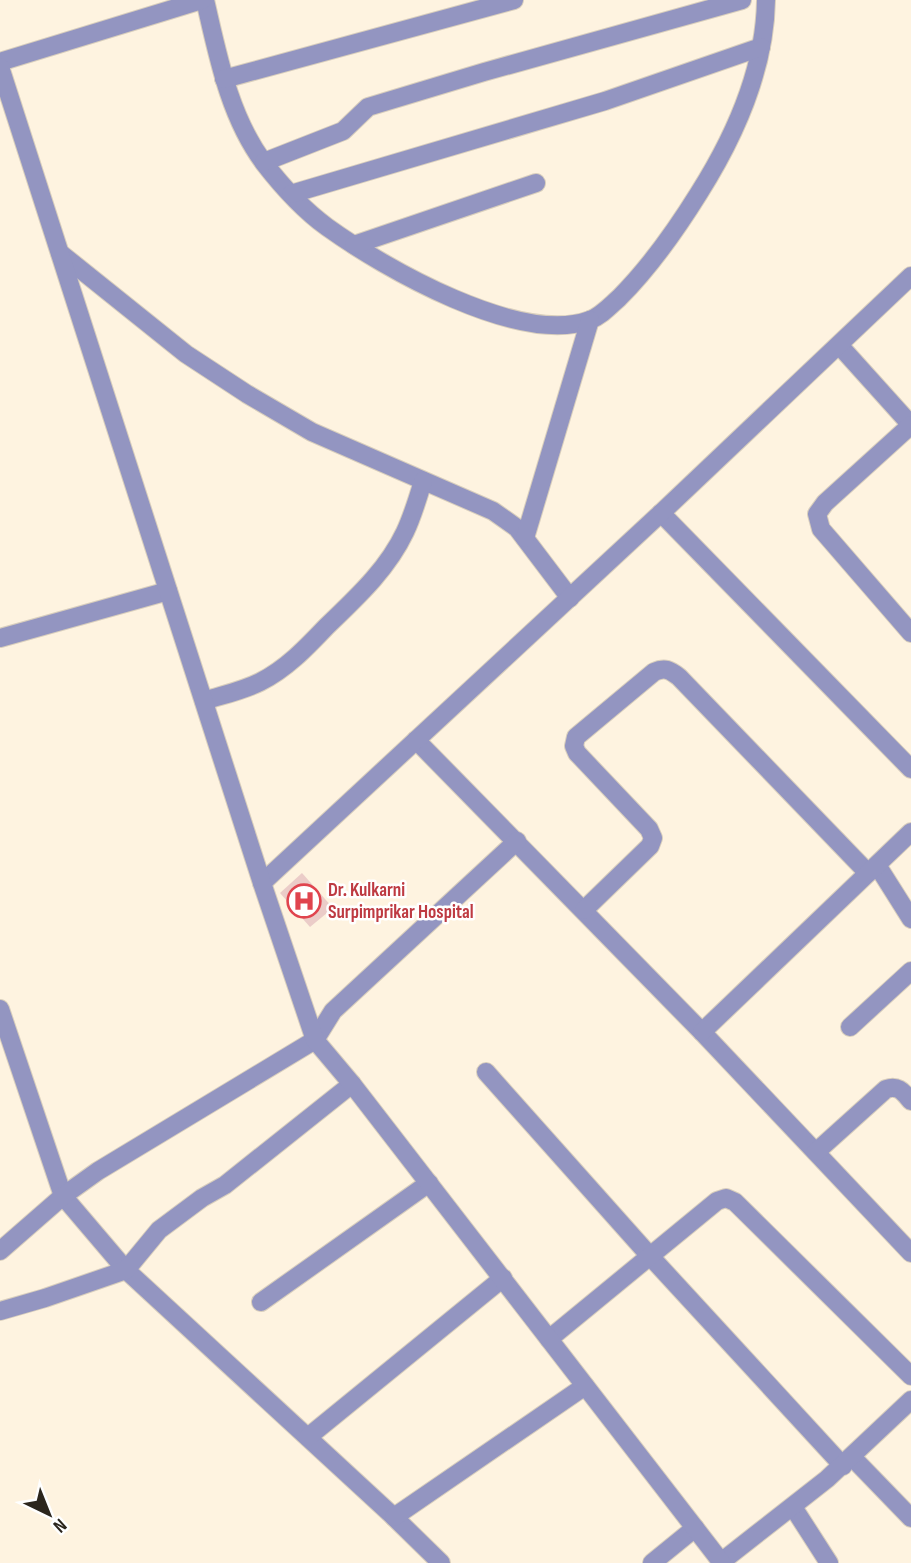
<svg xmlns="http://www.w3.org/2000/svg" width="911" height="1563" font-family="'Sofia Sans Condensed',sans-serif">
<rect width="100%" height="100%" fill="#fef3e0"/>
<!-- building -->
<polygon fill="#ebccc8" points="302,873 333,908 310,927 280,893"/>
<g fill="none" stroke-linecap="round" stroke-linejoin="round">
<defs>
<g id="minor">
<path d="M 205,0 C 218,56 229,116 264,163 C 281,185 305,211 327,227 C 384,268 520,346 590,320 C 601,316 610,306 619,298 C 650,267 676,230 699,193 C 735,136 765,69 766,0"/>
<polyline points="224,79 514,0"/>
<polyline points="264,162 343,131 368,107 484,72 742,0"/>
<polyline points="291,194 605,101 761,47"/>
<polyline points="354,245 536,183"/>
<polyline points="60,253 186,354 247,394 312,432 493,511 517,528 570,598"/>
<polyline points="839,345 911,425"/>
<polyline points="911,425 825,503 817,514 821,529 911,633"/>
<polyline points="661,513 911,769"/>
<polyline points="525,538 590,320"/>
<polyline points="0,638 168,591"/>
<path d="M 204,701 C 222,695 242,691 260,682 C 286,669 306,648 326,627 C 356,598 387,570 405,532 C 413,515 418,498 423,481"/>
<polyline points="416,740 702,1032 911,1253"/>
<polyline points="877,865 911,919"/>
<polyline points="262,883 661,513 911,276"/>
<path d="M 584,910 L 650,846 L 653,838 L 649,829 L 577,753 L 574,746 L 576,737 L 654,672 C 665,667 670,670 679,677 L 868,873"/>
<polyline points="0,1009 63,1196 126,1270 394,1517 441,1563"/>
<polyline points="850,1027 911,971"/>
<polyline points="702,1032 911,832"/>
<polyline points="486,1072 649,1255 843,1466"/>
<path d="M 816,1152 L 886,1089 C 899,1085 903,1092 911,1101"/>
<polyline points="0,1251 63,1196 98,1171 315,1040 333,1011 517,841"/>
<polyline points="261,1302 429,1183"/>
<polyline points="0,1311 45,1298 126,1270 159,1230 202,1198 225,1185 352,1084"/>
<polyline points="549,1339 717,1201 726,1198 735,1202 911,1376"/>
<polyline points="308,1437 503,1278"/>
<polyline points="852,1457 911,1518"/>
<polyline points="793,1507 829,1563"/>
<polyline points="394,1517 585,1386"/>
<polyline points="721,1562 827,1479 911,1400"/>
<polyline points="652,1563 695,1528"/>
</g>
<g id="tertiary">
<polyline points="0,62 202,0"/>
<polyline points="0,67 262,883 315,1040 352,1084 722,1563"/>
</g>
</defs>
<!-- minor casing -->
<use href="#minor" stroke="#d8cebd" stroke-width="20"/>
<!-- tertiary casing -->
<use href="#tertiary" stroke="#d8cebd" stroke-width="20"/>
<!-- minor -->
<use href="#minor" stroke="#9395c1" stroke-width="18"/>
<!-- tertiary -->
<use href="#tertiary" stroke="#9395c1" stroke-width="18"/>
</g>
<!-- icons -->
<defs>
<symbol id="hospital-ring" viewBox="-11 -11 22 22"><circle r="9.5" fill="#fff" stroke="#e0444e" stroke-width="1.5"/><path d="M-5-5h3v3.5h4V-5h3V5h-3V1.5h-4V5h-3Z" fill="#e0444e"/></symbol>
</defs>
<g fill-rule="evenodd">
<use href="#hospital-ring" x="285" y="882" width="38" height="38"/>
</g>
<g text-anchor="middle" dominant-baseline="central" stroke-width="5" stroke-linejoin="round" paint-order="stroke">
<!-- health labels -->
<g font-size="19" font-weight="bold" fill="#be3a42" stroke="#fff" text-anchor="start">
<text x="328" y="890">Dr. Kulkarni<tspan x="328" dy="22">Surpimprikar Hospital</tspan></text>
</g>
</g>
<!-- north arrow -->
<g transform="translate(49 1514) rotate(137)" stroke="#ffffff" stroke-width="5" paint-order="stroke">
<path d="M0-5L12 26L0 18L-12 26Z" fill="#2c261d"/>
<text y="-10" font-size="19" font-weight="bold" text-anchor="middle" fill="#2c261d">N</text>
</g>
</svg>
